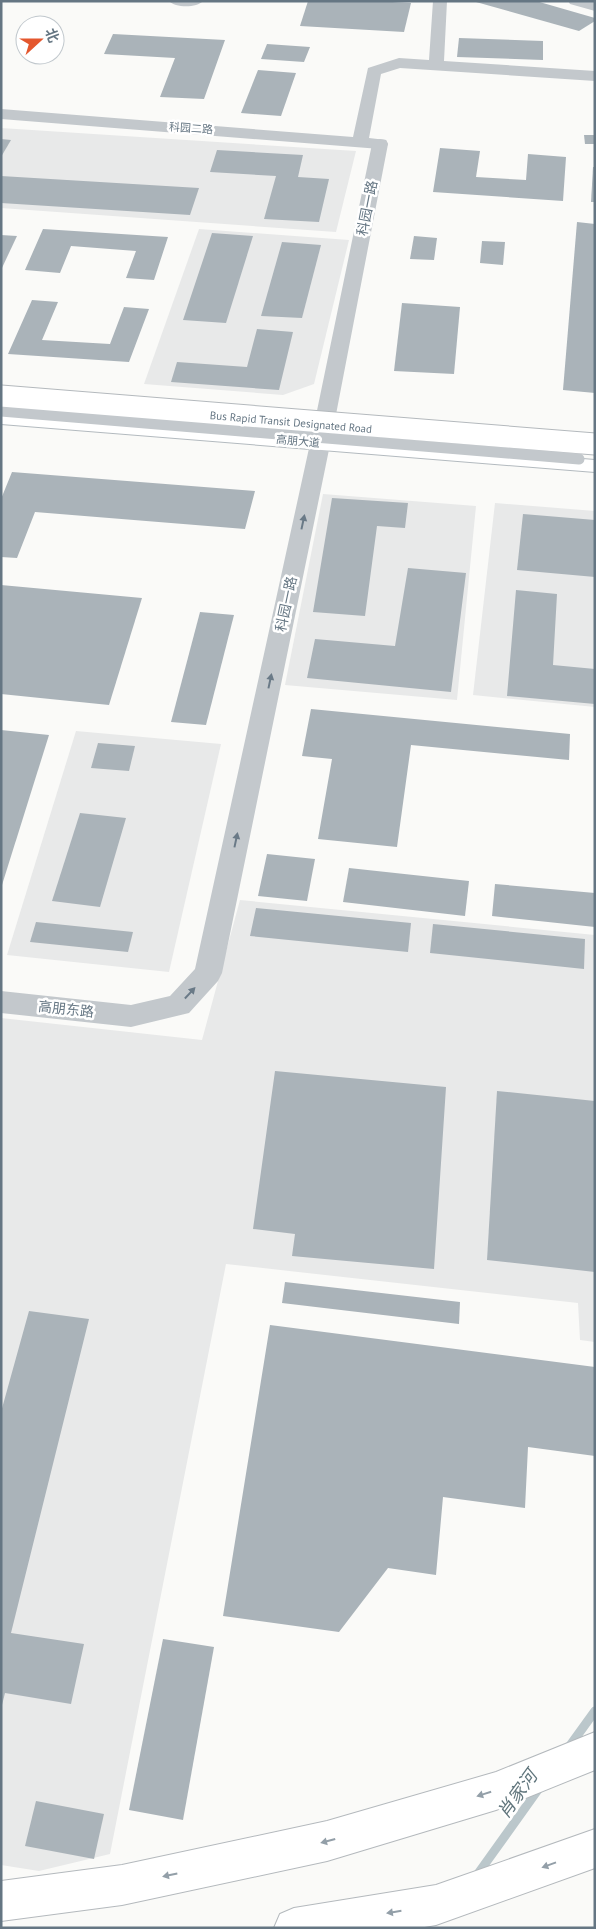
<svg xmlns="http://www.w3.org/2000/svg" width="596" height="1929" font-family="'PT Sans','Noto Sans SC',sans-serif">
<rect width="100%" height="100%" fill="#fafaf8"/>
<!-- built -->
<g fill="#e8e9e9">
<polygon points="1,128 356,151 336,232 1,208"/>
<polygon points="199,229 349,240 314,384 283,395 144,384"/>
<polygon points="323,494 476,506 457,700 285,685"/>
<polygon points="495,503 595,511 595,707 473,695"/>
<polygon points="76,731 221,744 169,972 7,955"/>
<polygon points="240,900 595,935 595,1342 580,1340 578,1303 226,1264 110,1854 39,1871 1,1865 1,1018 202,1040"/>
</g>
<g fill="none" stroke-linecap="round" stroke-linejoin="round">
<!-- stream -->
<g stroke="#bbc7cb" stroke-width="9">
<polyline points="569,1747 595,1711"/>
<polyline points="477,1875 540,1787"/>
</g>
</g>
<!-- building -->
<g fill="#aab3b9">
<polygon points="308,1 374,1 411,3 404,32 300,26"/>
<polygon points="536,1 595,18 595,21 579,31 476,2"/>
<polygon points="113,34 225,40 204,99 160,97 175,58 104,54"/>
<polygon points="459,38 543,41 543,60 457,57"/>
<polygon points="267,44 310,47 304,62 261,59"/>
<polygon points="258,70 296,73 281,116 241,113"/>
<polygon points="584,135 595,135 595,144 585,144"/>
<polygon points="1,139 11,140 1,157"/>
<polygon points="440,148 480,151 476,177 526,180 528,154 566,157 563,201 433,192"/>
<polygon points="217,150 303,155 298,177 329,179 319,222 264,219 276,176 210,172"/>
<polygon points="593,167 595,167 595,202 591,202"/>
<polygon points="1,176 199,188 190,215 1,203"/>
<polygon points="577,222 595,224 595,393 563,390"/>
<polygon points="43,229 168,237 154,280 126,278 136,251 71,246 60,273 25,270"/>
<polygon points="212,233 253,236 226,323 183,320"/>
<polygon points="1,235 17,236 1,270"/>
<polygon points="414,236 437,238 434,260 410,259"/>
<polygon points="482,241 505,242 503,265 480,263"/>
<polygon points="282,242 321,245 302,318 261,316"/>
<polygon points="32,300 58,302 42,340 110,344 124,307 149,309 129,362 8,354"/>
<polygon points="402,303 460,307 454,374 394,371"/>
<polygon points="257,329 293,332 279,390 171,382 177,362 247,367"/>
<polygon points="12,472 255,491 245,529 35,512 17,558 1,557 1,499"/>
<polygon points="332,498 408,503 405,528 377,526 365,616 313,612"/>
<polygon points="523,514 595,520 595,577 517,570"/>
<polygon points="408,568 466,573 451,692 307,678 315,639 395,646"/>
<polygon points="1,585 142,598 109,705 1,694"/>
<polygon points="516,590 557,594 553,665 595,669 595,704 507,696"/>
<polygon points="200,612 234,615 206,725 171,722"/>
<polygon points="311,709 570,734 569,760 411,745 397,847 318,839 332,759 302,756"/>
<polygon points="1,730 49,735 2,885 1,885"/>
<polygon points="98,743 135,746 129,771 91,768"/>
<polygon points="80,813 126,818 100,907 52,901"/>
<polygon points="267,854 315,859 307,901 258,896"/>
<polygon points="349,868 469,881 465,916 343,902"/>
<polygon points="495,884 595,893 595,927 492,916"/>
<polygon points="256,908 411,923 408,952 250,936"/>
<polygon points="36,922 133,932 128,952 30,942"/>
<polygon points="433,924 585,939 584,969 430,953"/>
<polygon points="275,1071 446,1087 434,1269 292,1256 295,1234 253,1229"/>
<polygon points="497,1091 595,1101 595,1272 487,1260"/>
<polygon points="285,1282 460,1302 459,1324 282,1303"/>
<polygon points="29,1311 89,1319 11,1633 84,1644 71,1704 5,1693 2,1705 1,1412"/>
<polygon points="270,1325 595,1367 595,1456 528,1447 525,1508 443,1497 436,1575 388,1568 339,1632 223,1616"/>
<polygon points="163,1639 214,1647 183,1820 129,1810"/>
<polygon points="36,1801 104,1814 94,1859 25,1846"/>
</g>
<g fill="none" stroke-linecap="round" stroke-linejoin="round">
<defs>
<polygon id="secondary" points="1,412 595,460 595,472 1,424"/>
<g id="trunk">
<polygon points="595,1732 595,1770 496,1810 327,1861 122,1905 1,1921 1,1881 122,1865 327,1821 496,1772"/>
<polygon points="595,1829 595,1868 436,1925 419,1928 274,1928 280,1914 294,1908 436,1885"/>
</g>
</defs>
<!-- secondary casing -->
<use href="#secondary" stroke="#b3babf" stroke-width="2"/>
<!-- trunk casing -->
<use href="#trunk" stroke="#b4b9bd" stroke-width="2"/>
<!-- minor -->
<g fill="#c3c8cc" fill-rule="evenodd">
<path d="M 169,1 L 203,1 C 197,8 175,8 169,1 Z"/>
<polygon points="433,1 447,1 444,61 595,71 595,81 400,68 381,74 369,138 386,140 388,144 386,148 380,149 1,119 1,109 353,137 368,68 399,58 429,60"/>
<polygon points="568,1 595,2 595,11 570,4"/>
</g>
<!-- tertiary -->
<polygon fill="#c3c8cc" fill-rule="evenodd" points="380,139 386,140 388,144 333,430 222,973 218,981 189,1013 131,1027 1,1013 1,991 131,1005 170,996 195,969 313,430 372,144 374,140"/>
<!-- secondary -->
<use href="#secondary" fill="#fff" fill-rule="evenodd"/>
<!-- trunk -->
<use href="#trunk" fill="#fff" fill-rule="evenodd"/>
<defs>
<polyline id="trunk-bridge" points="1,396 595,444"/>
</defs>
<!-- trunk-bridge casing -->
<use href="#trunk-bridge" stroke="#b4b9bd" stroke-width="23" stroke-linecap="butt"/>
<!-- service-bridge -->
<polyline stroke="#c3c8cc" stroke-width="11" points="1,411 579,459"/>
<!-- trunk-bridge -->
<use href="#trunk-bridge" stroke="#fff" stroke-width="21"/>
</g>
<!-- one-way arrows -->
<defs><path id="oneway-solid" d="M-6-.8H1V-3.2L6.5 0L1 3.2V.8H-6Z" transform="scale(1.25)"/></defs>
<g fill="#6a7a87">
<use href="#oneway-solid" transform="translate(303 522) rotate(-78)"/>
<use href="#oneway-solid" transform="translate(270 681) rotate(-78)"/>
<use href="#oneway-solid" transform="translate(236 840) rotate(-78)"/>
<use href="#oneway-solid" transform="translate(190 993) rotate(-47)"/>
</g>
<g fill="#939fa8">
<use href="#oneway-solid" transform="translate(484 1794) rotate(163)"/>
<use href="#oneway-solid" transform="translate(328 1841) rotate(165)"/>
<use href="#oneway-solid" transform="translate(549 1865) rotate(160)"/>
<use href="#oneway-solid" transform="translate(170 1875) rotate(168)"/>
<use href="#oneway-solid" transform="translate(394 1912) rotate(171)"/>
</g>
<g text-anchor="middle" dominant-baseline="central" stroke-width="5" stroke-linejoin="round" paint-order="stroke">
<!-- far-street labels -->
<g font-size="11" fill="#657683" stroke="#fff">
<text transform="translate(191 128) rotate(4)">科园二路</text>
<text transform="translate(291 422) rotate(5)">Bus Rapid Transit Designated Road</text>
<text transform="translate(298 441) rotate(5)">高朋大道</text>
</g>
<!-- street labels -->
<g font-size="14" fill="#657683" stroke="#fff">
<text transform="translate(367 208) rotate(-79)">科园一路</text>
<text transform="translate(286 604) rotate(-78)">科园一路</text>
<text transform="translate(66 1009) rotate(6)">高朋东路</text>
</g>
<!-- near-water labels -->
<g font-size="18" font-style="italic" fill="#60757c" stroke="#fff">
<text transform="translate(517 1794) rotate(-54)">肖家河</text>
</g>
</g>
<!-- border -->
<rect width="596" height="1929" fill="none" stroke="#657683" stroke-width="5"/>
<!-- north arrow -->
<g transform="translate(40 40) rotate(69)"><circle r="24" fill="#ffffff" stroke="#c1c8cd"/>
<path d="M0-4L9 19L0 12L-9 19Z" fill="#e4572e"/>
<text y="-8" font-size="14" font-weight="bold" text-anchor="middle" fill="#657683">北</text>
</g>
</svg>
